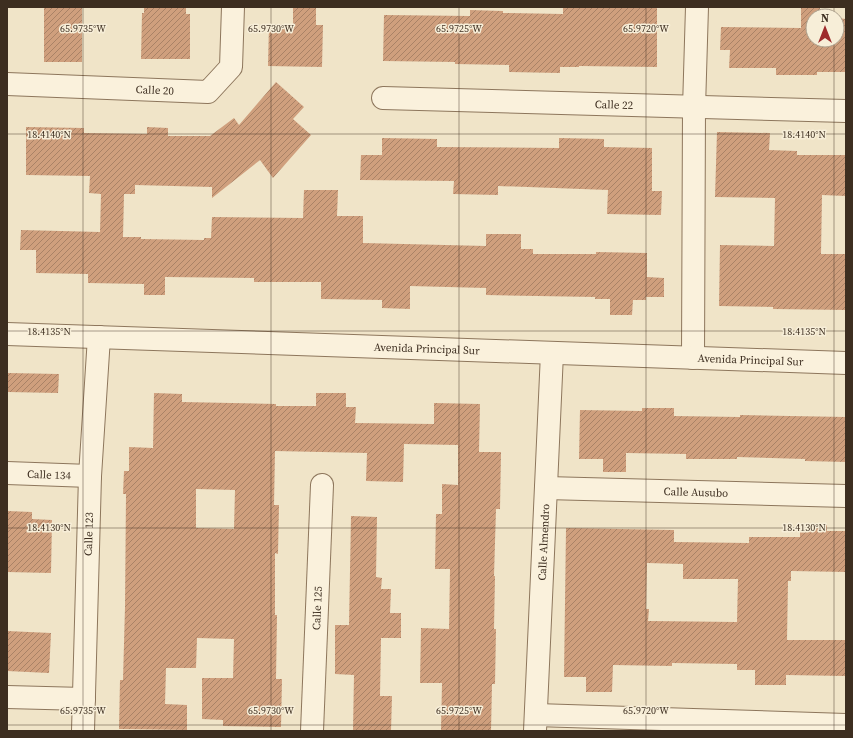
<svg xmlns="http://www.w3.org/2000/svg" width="853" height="738" font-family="'Source Serif 4',serif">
<defs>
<pattern id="building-hatch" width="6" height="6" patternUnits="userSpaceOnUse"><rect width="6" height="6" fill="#cf9f7d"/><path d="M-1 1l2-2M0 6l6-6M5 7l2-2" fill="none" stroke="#a98266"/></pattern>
</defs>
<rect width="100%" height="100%" fill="#f0e4c8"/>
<!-- building -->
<g fill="url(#building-hatch)" fill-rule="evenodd">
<rect x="44" y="7" width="38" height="55"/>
<polygon points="144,7 186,7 186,14 190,14 190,59 141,59 142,13 144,13"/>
<polygon points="293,7 316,7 316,25 323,25 322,67 268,66 269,24 293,25"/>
<polygon points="563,7 657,7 657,67 579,66 579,67 560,67 560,73 509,72 509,65 455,64 455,62 383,61 384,15 470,16 470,10 503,11 503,13 563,14"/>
<polygon points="801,8 820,8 820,16 813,16 813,40 837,40 837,18 846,19 846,72 817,72 817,75 776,75 776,68 729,68 730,50 720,50 721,27 801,28"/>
<polygon points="276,82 304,107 293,119 311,135 273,178 260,160 212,198 212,187 135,185 135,194 124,194 123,237 141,237 141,239 204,240 204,238 211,238 212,217 303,218 304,190 338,190 337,216 363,216 363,243 486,246 486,234 521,234 521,249 533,249 533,254 596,254 596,252 647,253 647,277 664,278 664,297 646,297 646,300 633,300 632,315 610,315 610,299 595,299 595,297 486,295 486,288 410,286 410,309 382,308 382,300 321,299 321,282 254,282 254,278 165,277 165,295 144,295 144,284 88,283 88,274 36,273 36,250 20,250 21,230 100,232 101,194 89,193 90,176 26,175 26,127 84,128 84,133 147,134 147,127 168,128 168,136 210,136 234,118 239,125"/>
<polygon points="717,132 770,133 769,150 797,151 797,155 846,155 846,196 822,195 821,254 846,254 846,310 773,309 773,307 719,306 720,245 774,246 775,198 715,197"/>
<polygon points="382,138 437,139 437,147 559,148 559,138 604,139 604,147 652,148 652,191 662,191 661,215 607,214 608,190 498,186 498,195 453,194 454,181 360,180 361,155 382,155"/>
<polygon points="8,373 59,374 58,393 8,392"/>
<path d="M 154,393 L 182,394 L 182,402 L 276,404 L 276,406 L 316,406 L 316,393 L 346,393 L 346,407 L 356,407 L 355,423 L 434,424 L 434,403 L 480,404 L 479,452 L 501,452 L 500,509 L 496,509 L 494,576 L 495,576 L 494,629 L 496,629 L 495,684 L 492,684 L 491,731 L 441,731 L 442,683 L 420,683 L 421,628 L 449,629 L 450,569 L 435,569 L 436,514 L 442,514 L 442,484 L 458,485 L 458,445 L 404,444 L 403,482 L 366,481 L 367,453 L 275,451 L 274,505 L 279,505 L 278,554 L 275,553 L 275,615 L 277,615 L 276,679 L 282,679 L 281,727 L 223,726 L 223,720 L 202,719 L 202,678 L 233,678 L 234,639 L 197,638 L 196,668 L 166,668 L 165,704 L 187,705 L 187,730 L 119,729 L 120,680 L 123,680 L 125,607 L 126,494 L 123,494 L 124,471 L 129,471 L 129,447 L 153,448 ZM 196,489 L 235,490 L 234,529 L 196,528 Z"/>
<polygon points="642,408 674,408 674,416 740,417 740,415 846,417 846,462 805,461 805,459 737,457 737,459 686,459 686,454 626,453 626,472 603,472 603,459 579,459 580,410 642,411"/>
<polygon points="7,511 32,512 32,519 52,520 51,573 7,572"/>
<polygon points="351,516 377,517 376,577 382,578 381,589 391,589 390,613 401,613 401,638 381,638 380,696 392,696 391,731 353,731 354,675 335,674 335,625 349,625"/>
<path d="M 806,524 L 827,524 L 827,531 L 846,531 L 846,572 L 791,571 L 791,581 L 788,581 L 787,640 L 846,640 L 845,676 L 786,675 L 786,685 L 755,685 L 755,670 L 737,670 L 737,664 L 672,663 L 672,666 L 613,665 L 612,692 L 586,692 L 586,677 L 564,677 L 566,528 L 674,530 L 674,542 L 749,543 L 749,537 L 800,537 L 800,531 L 806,531 ZM 647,563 L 683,564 L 683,579 L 738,579 L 737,622 L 648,621 L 649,609 L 646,609 Z"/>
<polygon points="7,631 51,633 49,673 7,671"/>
</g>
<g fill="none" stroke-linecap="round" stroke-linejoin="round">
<defs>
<g id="minor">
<path id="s1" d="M 7,84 L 208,92 L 231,67 L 233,7"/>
<path id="s2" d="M 383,98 L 846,111"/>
<polyline points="693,358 694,108 697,7"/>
<path id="s3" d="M 7,473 L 90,476"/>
<path id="s4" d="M 546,488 L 846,496"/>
<polyline points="7,697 84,699"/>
<polyline points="536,715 846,725"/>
<path id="s5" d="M 83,731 L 90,476 L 99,337"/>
<path id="s6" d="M 312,731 L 322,485"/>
<path id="s7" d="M 535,731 L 552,353"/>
</g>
<g id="tertiary">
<path id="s8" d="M 7,334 L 846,363"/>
</g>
</defs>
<!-- minor casing -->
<use href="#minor" stroke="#8d765c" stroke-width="24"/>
<!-- tertiary casing -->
<use href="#tertiary" stroke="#8d765c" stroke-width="24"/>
<!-- minor -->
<use href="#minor" stroke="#faf1dc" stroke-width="22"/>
<!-- tertiary -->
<use href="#tertiary" stroke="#faf1dc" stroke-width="22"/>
</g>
<!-- ticks -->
<path fill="none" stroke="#3d2e20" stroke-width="1" stroke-opacity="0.45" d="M 83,7 L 83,731M 271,7 L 271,731M 459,7 L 459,731M 646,7 L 646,731M 834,7 L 834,16M 834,40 L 834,731M 7,134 L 846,134M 7,331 L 846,331M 7,528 L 846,528M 7,725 L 846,725"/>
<g text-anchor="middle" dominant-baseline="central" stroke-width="3" stroke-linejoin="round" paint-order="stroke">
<!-- street labels -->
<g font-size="11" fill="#3d2e20" stroke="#f7eed8">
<text stroke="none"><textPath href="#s1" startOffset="148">Calle 20</textPath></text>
<text stroke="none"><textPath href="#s2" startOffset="231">Calle 22</textPath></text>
<text stroke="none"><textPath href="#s8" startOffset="420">Avenida Principal Sur</textPath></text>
<text stroke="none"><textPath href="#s8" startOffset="744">Avenida Principal Sur</textPath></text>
<text stroke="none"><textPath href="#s3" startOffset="42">Calle 134</textPath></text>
<text stroke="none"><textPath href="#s4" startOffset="150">Calle Ausubo</textPath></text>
<text stroke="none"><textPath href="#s5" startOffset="197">Calle 123</textPath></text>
<text stroke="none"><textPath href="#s7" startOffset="189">Calle Almendro</textPath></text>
<text stroke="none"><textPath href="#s6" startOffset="123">Calle 125</textPath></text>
</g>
</g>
<g font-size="10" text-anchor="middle" fill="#3d2e20" stroke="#f7eed8" stroke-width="3" stroke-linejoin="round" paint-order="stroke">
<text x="83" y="32">65.9735°W</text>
<text x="271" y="32">65.9730°W</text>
<text x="459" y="32">65.9725°W</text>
<text x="646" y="32">65.9720°W</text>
<text x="49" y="138">18.4140°N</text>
<text x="804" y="138">18.4140°N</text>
<text x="49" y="335">18.4135°N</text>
<text x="804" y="335">18.4135°N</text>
<text x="49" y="531">18.4130°N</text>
<text x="804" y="531">18.4130°N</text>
<text x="83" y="714">65.9735°W</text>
<text x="271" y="714">65.9730°W</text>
<text x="459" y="714">65.9725°W</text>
<text x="646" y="714">65.9720°W</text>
</g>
<!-- border -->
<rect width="853" height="738" fill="none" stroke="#3d2e20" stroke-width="16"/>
<!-- north arrow -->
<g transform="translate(825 28)"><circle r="19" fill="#f7eed8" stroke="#ada18e"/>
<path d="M0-3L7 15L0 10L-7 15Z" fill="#9e2a2b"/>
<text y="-6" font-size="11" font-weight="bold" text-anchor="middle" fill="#3d2e20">N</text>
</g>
</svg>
